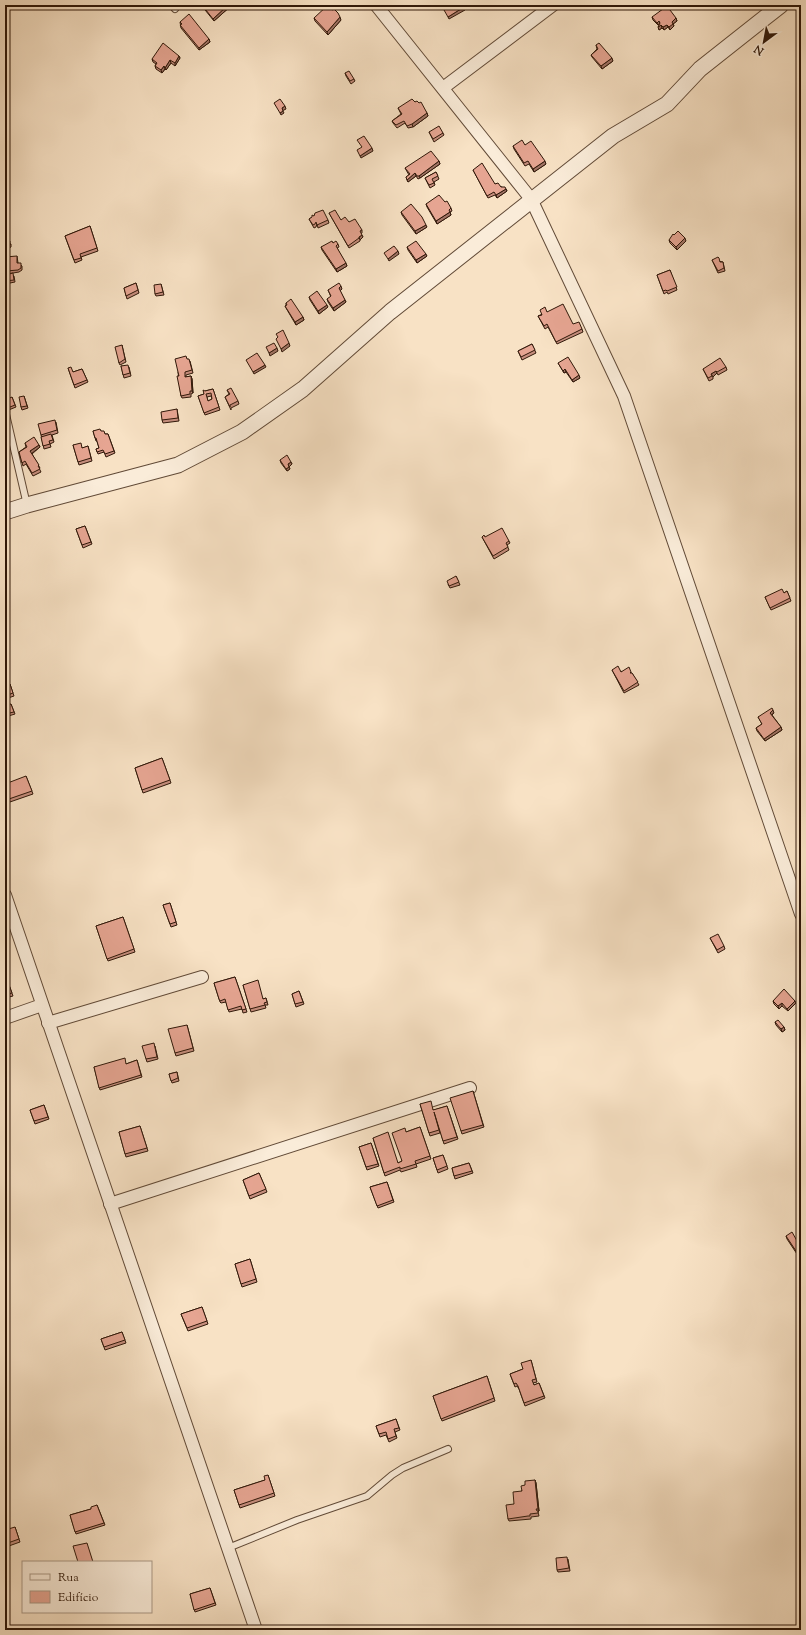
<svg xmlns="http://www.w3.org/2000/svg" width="806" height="1635" font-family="'Sorts Mill Goudy',serif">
<rect width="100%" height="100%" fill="#f8e2c5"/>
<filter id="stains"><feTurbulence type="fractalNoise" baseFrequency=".005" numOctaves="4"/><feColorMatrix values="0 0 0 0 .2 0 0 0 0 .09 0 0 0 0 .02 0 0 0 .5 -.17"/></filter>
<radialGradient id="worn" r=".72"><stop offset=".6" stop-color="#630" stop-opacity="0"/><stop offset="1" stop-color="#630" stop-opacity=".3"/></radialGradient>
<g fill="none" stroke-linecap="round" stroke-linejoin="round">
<defs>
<g id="service">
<polyline points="172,5 175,9"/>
<polyline points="5,410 27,505"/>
<polyline points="228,1548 297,1520 367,1496 392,1475 403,1468 448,1449"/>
</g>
<g id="minor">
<polyline points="376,5 531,199 624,396 801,914"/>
<polyline points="443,88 553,5"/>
<polyline points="5,895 256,1630"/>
<polyline points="5,1018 42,1005"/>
<polyline points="48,1023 202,977"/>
<polyline points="110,1204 470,1088"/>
</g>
<polyline id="tertiary" points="5,512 27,505 178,465 242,432 303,389 390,312 613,136 667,104 700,69 781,5"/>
</defs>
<!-- service casing -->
<use href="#service" stroke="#614a37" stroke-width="8"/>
<!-- minor casing -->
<use href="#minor" stroke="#614a37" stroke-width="14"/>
<!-- tertiary casing -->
<use href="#tertiary" stroke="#614a37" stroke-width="17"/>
<!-- service -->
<use href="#service" stroke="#faecd9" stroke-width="6"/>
<!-- minor -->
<use href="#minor" stroke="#faecd9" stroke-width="12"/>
<!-- tertiary -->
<use href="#tertiary" stroke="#faecd9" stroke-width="15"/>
</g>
<!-- wall -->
<g fill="#c68e7e" stroke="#2f1708" fill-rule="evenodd">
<polygon points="201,5 232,5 214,21"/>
<polygon points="652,17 676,18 677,21 673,24 674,26 670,30 668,27 664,30 662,28 659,30 660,24 658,25 653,20"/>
<polygon points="314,18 341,20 328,35 315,21"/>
<polygon points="180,22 209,39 210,42 199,50 181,28"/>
<polygon points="596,45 613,61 602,69 592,57 591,55 597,49"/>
<polygon points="179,56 180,58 175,66 171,63 166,70 165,69 162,73 156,69 155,66 156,64 153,62 152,59"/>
<polygon points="345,73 354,79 355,81 351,84 346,76"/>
<polygon points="415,102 419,103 427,113 428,116 413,127 408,128 405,123 397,128 393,123 392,121 401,114 398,108"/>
<polygon points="429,132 443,133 444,135 434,142"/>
<polygon points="525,145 546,164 534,172 529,164 525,166 514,149 513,146"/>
<polygon points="439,161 440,164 420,178 418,179 416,176 408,182 406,177 409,175 405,168"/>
<polygon points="473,170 495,184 506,189 507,191 497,198 495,195 488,198"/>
<polygon points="436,172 439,179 434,182 435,185 430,188 425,178"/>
<polygon points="445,202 451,208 452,211 450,212 451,215 437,224 427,207 426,204"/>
<polygon points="401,212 427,227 416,234 402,215"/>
<polygon points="329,213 341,220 349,222 362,230 362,233 361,234 363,237 360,240 360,241 349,248"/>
<polygon points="314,216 328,220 329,223 318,228 317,224 316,227 314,228 309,219"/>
<polygon points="90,226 98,251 81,257 82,260 75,263 65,236"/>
<polygon points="5,239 6,243 11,244 11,247 5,250"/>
<polygon points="669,240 686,241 677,250 670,243"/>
<polygon points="333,243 338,244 339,247 337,248 347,266 337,272 322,250 321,247"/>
<polygon points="407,247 427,256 417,263 408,250"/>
<polygon points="17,256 18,263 22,266 22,270 19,272 7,274 6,271"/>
<polygon points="712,260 723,262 725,271 718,273"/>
<polygon points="670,270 677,290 668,294 667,292 664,294 657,275"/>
<polygon points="5,275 14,276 15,282 5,284"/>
<polygon points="136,283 139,293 127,299 124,288"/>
<polygon points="161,284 164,295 156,296 155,294"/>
<polygon points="342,289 340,291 346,302 334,311 328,302 327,299 331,297 328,290"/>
<polygon points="309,297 328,307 319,314 310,300"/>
<polygon points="286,303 303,317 304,320 296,325 286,308 285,306 286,305"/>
<polygon points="547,312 582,329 583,332 557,344 548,327 545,329 538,316"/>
<polygon points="532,344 536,353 522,360 518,351"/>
<polygon points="122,345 126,362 120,365 119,363"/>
<polygon points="187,359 190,361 193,373 186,375 186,377 191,376 192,379 193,393 191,394 191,397 182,398 181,396 178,372"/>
<polygon points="558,363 580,378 573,382 566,372 564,373"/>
<polygon points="121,366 129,367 131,376 124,378"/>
<polygon points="726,367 727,370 718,375 717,373 713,377 713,379 709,381 703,369"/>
<polygon points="68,368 73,372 82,369 88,382 75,388"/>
<path d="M 213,389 L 220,410 L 205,415 L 198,396 L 204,394 L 205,391 ZM 211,396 L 212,399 L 208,401 L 207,397 Z"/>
<polygon points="227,390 238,401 239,404 231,408 231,410 225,397 229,394"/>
<polygon points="24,396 28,408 22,410 21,407"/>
<polygon points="12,397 16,407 6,411 5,409"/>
<polygon points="177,409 179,421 163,423 162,420"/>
<polygon points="56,422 58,433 52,435 54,442 50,444 51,447 44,449 41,435"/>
<polygon points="93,431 101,431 105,434 108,434 115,453 106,457 104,452 98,454 96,449 99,448 97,441 96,441"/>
<polygon points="25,443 39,445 40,447 32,454 40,468 39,468 41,472 33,476 26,464 23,466 19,452 26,447"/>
<polygon points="73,445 83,448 88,446 92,461 79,465"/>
<polygon points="280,460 291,462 292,464 289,467 290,469 287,471 281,463"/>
<polygon points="85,526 92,544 83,548 76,529"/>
<polygon points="482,537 509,541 510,543 507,545 509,550 494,559"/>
<polygon points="456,576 460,585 450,588 448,584"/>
<polygon points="787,591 791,601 771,610 765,597 784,593"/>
<polygon points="612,670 632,673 639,685 624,693"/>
<polygon points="10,684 14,696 5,699 5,686"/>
<polygon points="5,703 6,706 11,704 15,714 5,717"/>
<polygon points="774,713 772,715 781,727 782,730 765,741 757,731 756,728 762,724 758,717"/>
<polygon points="162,758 171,783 143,793 135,768"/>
<polygon points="26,776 33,794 7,803 5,797"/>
<polygon points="170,903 177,925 171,927 163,905"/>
<polygon points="123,917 135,952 108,961 96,926"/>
<polygon points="710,938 724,946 725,949 718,953"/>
<polygon points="5,974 13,996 5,998"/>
<polygon points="235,977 247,1012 243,1013 242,1009 229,1012 226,1002 221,1003 220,1002 214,983"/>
<polygon points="243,985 263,999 266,998 268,1005 265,1005 266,1008 251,1012"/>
<polygon points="299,991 304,1004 296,1007 292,994"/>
<polygon points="773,1001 796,1003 788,1011 782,1006 779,1009 774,1004"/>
<polygon points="775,1022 784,1027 785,1030 782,1032 776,1025"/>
<polygon points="187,1025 194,1051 176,1056 175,1053"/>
<polygon points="155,1046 158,1059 147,1062 146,1059"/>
<polygon points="137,1060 142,1077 100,1090 94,1067 126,1064"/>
<polygon points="177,1072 179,1081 172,1083 169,1074"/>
<polygon points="473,1091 484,1127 462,1134 461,1131"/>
<polygon points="420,1104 434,1110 447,1106 458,1139 444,1144 436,1117 440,1133 430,1136"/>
<polygon points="44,1105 49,1119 35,1124 30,1110"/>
<polygon points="140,1126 148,1151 126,1157 119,1132"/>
<polygon points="420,1127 431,1159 416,1164 417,1167 401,1172 400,1170 385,1176 373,1138 398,1163 402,1161 406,1132"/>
<polygon points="371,1143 379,1166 367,1170 359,1147"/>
<polygon points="443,1155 448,1169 438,1173 433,1158"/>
<polygon points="469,1163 473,1173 455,1179 452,1168"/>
<polygon points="259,1173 267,1192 250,1199 243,1180"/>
<polygon points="387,1182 394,1202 378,1208 370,1187"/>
<polygon points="786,1236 801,1248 801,1251 797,1254 787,1239"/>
<polygon points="250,1259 257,1282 242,1287 235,1264"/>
<polygon points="202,1307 208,1324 188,1331 181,1314"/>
<polygon points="122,1332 126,1343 105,1350 101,1339"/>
<polygon points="531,1360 537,1382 533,1383 534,1385 539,1383 545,1398 525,1406 519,1389 517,1386 515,1387 510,1374 523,1369"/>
<polygon points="487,1376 495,1401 442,1421 433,1396"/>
<polygon points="396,1419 400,1430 395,1432 397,1438 389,1442 386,1435 380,1437 376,1426"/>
<polygon points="268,1475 275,1496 240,1508 234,1490 265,1480"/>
<polygon points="535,1480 536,1483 539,1511 538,1512 539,1516 531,1517 531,1519 509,1521 508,1519 514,1504 525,1485"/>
<polygon points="97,1505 105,1525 76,1534 70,1515 91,1509"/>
<polygon points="15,1527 20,1542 6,1547 5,1543"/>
<polygon points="568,1559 570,1571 558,1572 557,1570"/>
<polygon points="210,1588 216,1605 195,1612 190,1594"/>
</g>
<!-- shaded-wall -->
<g fill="#a17466" stroke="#2f1708">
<polygon points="228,5 232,5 214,21 213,19"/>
<polygon points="464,7 465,10 449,19 448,17"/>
<polygon points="340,17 341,20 328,35 327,32"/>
<polygon points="676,18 677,21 673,24 674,26 670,30 669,27 672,22"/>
<polygon points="659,21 660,24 658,25 657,23"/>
<polygon points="661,25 662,28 659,30 658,27"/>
<polygon points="667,25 668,27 664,30 663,27"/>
<polygon points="209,39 210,42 199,50 199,48"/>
<polygon points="179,56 180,58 175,66 175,63"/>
<polygon points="612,58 613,61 602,69 601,66"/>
<polygon points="170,60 171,63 166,70 165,68"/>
<polygon points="164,66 165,69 162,73 161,70"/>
<polygon points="285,106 286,109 282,111 282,108"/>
<polygon points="283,111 284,113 281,115 280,113"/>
<polygon points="427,113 428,116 413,127 412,124"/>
<polygon points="372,148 373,151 361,158 360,156"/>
<polygon points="439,161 440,164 420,178 419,176"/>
<polygon points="545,161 546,164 534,172 533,169"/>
<polygon points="415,173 416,176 408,182 407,180"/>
<polygon points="506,189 507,191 497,198 496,195"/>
<polygon points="450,212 451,215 437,224 436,221"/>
<polygon points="426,225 427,227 416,234 415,231"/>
<polygon points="362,235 363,237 360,240 359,237"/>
<polygon points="685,238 686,241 677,250 676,247"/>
<polygon points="398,251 399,254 389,261 388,259"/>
<polygon points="426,254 427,256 417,263 416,260"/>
<polygon points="346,263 347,266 337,272 336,269"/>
<polygon points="341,286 342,289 340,291 339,288"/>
<polygon points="345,300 346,302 334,311 333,308"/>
<polygon points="327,305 328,307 319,314 318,311"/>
<polygon points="303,317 304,320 296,325 295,322"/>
<polygon points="289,343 290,346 282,352 281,349"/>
<polygon points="277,348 278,351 270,356 269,353"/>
<polygon points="265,365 266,367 254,374 253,372"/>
<polygon points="565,369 566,372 564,373 563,371"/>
<polygon points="716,371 717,373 713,377 711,374"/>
<polygon points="579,375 580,378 573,382 572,380"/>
<polygon points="191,376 192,379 193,393 192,391"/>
<polygon points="39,445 40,447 31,454 30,451"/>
<polygon points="291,462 292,464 289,467 288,464"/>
<polygon points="289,467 290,469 287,471 286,469"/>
<polygon points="773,710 774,713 771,715 770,713"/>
<polygon points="781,727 782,730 765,741 764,739"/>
<polygon points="795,1001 796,1003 788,1011 787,1009"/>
<polygon points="782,1003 782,1006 779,1009 778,1006"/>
<polygon points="784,1027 785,1030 782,1032 781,1029"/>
<polygon points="535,1480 536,1483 539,1511 538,1509"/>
</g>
<!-- building -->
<g fill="#e6a592" stroke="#2f1708" fill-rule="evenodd">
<polygon points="202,5 228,5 213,19"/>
<polygon points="328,5 332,10 334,9 338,13 340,17 327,32 314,18"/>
<polygon points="453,5 462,5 464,7 448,17 444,10"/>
<polygon points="667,6 676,18 672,22 673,24 669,27 667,25 663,27 661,25 658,27 660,23 659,21 657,23 652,17"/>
<polygon points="189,14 209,39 199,48 180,25 182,24 180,22"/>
<polygon points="163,43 179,56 175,63 170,60 165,68 164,66 161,70 155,66 157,63 152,59"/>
<polygon points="599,43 612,58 601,66 591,55 598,49 596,45"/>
<polygon points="349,71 354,79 350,81 345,73"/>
<polygon points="280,99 285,106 282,108 283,111 280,113 274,103"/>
<polygon points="412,99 415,102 417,101 419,103 421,102 427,113 412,124 407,126 404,121 396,125 392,121 402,114 398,108"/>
<polygon points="439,126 443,133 433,139 429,132"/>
<polygon points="364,136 372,148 360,156 357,150 362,147 357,140"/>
<polygon points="522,140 525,145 531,141 545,161 533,169 528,161 524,163 513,146"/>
<polygon points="431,151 439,161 419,176 417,176 415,173 407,180 406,177 410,174 405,168"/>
<polygon points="482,163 495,184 498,183 501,187 505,187 506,189 496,195 494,192 487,196 473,170"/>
<polygon points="436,172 438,176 432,179 434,183 429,185 425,178"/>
<polygon points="439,195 445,202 447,201 451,208 449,210 450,212 436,221 426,204"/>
<polygon points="411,204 422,217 426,225 415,231 401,212"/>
<polygon points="323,210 328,220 317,225 316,222 315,224 313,225 309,219 312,217 312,215 314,216 315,213"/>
<polygon points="335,210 341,220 345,217 349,222 355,219 362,230 360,231 362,235 359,237 359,238 348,246 329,213"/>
<polygon points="90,226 97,248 80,254 81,258 74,260 65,236"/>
<polygon points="678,231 685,238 676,247 669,240 673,234 674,235"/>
<polygon points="5,240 6,243 10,241 10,245 5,247"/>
<polygon points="332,241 333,243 336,241 338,244 336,246 346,263 336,269 321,247"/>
<polygon points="416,241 426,254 416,260 407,247"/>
<polygon points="394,246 398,251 388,259 384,253"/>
<polygon points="17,256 17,263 21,263 21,268 18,270 6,271 5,257"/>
<polygon points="718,257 719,258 720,262 723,262 724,268 718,271 712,260"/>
<polygon points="670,270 677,287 667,291 666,290 663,291 657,275"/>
<polygon points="13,273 14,280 5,281 5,275"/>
<polygon points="136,283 138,290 126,296 124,288"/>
<polygon points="339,283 341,286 339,288 345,300 333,308 327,299 331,296 328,290"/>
<polygon points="161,284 163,292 155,294 154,285"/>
<polygon points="317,291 327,305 318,311 309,297"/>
<polygon points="291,299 303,317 295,322 285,306 287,305 286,303"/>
<polygon points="563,304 573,324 579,322 582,329 556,342 547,324 544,326 538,316 542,315 540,310 545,307 547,312"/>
<polygon points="283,330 289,343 281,349 276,339 278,337 276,334"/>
<polygon points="274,343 277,348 269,353 266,347"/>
<polygon points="532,344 535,350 521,357 518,351"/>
<polygon points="122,345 125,359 119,363 115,347"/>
<polygon points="257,353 265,365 253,372 246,360"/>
<polygon points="186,356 187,359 189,359 192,370 185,372 185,377 191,376 192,391 190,391 190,394 181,396 177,376 179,376 178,372 175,359"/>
<polygon points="568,357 579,375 572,380 565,369 563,371 558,363"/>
<polygon points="720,358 726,367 717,372 716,371 711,374 712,376 708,378 703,369"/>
<polygon points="128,365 130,373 123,375 121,366"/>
<polygon points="71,367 73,372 82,369 87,380 74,385 68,368"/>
<polygon points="231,388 238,401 230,405 230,407 225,397 230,394 227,390"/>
<path d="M 213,389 L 219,407 L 204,413 L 198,396 L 204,394 L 203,390 L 205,391 ZM 211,393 L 212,399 L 208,401 L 206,394 Z"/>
<polygon points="24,396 27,406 21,407 19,397"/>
<polygon points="12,397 15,405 5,409 5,400"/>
<polygon points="177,409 178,418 162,420 161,412"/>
<polygon points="55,420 57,430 41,435 38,424"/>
<polygon points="100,429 101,431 104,431 105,434 108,434 114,451 105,454 103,450 97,452 96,449 99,448 96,438 95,438 93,431"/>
<polygon points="51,434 53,440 49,441 50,444 43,446 41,437"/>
<polygon points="34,437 39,445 30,451 39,465 38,466 40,469 32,473 25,461 22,463 19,452 27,447 25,443"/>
<polygon points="81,443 82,448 88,446 91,458 78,462 73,445"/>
<polygon points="287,455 291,462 288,464 289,467 286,469 280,460"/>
<polygon points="85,526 91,542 82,545 76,529"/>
<polygon points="502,528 509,541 506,543 508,547 493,556 482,537 484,535 485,537"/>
<polygon points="456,576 459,582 449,586 447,581"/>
<polygon points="782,589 784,593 787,591 790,598 770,608 765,597"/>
<polygon points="618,666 621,672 629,667 631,672 630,673 632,673 638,682 624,691 612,670"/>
<polygon points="10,684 13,693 5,696 5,686"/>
<polygon points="5,703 6,706 11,704 14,712 5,714"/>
<polygon points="772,708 773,710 770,713 781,727 764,739 756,728 762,724 758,717"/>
<polygon points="162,758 170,780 142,790 135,768"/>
<polygon points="26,776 32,791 6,800 5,797 5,784"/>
<polygon points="170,903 176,922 170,924 163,905"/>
<polygon points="123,917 134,949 107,959 96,926"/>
<polygon points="718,934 724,946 717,950 710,938"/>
<polygon points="5,974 12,993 5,995"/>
<polygon points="235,977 246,1009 242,1010 241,1006 228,1010 225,999 220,1001 219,999 214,983"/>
<polygon points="258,980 263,999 266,998 267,1002 264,1003 265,1005 250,1009 243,985"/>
<polygon points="784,989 795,1001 787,1009 782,1003 778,1006 773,1001"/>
<polygon points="299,991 303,1002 295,1004 292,994"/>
<polygon points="778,1020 784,1027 781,1029 775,1022"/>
<polygon points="187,1025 193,1048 175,1053 168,1029"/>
<polygon points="154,1043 157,1057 146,1059 142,1046"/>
<polygon points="125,1058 126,1064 137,1060 141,1075 99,1088 94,1067"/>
<polygon points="177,1072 178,1078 171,1081 169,1074"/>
<polygon points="473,1091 483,1125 461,1131 450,1098"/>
<polygon points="431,1101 433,1110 447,1106 457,1137 443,1141 434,1112 439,1130 429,1133 420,1104"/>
<polygon points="44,1105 48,1117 34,1121 30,1110"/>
<polygon points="140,1126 147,1148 125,1154 119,1132"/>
<polygon points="420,1127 430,1156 415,1161 416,1164 400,1169 400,1167 384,1173 373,1138 388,1132 398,1163 402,1161 392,1133 405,1128 406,1132"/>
<polygon points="371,1143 378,1164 366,1167 359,1147"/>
<polygon points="443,1155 447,1166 437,1170 433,1158"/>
<polygon points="469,1163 472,1171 454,1176 452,1168"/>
<polygon points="259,1173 266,1189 249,1196 243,1180"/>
<polygon points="387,1182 393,1200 377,1206 370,1187"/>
<polygon points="792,1232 801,1248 796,1251 786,1236"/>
<polygon points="250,1259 256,1279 241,1284 235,1264"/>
<polygon points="202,1307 207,1321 187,1328 181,1314"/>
<polygon points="122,1332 125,1340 104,1347 101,1339"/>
<polygon points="531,1360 536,1379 532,1380 534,1385 539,1383 544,1396 524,1403 518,1386 516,1383 514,1384 510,1374 523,1369 521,1363"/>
<polygon points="487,1376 494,1398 441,1419 433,1396"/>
<polygon points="396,1419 399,1428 394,1429 396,1436 388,1439 386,1432 379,1434 376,1426"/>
<polygon points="268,1475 274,1493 239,1505 234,1490 265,1480 264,1476"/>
<polygon points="535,1480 538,1509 536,1509 537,1511 538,1511 538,1513 530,1514 530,1516 528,1516 508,1519 506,1505 514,1504 513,1492 522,1491 521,1486 525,1485 525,1481"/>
<polygon points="97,1505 104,1523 75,1532 70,1515 91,1509 91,1507"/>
<polygon points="15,1527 19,1539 5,1544 5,1530"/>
<polygon points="87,1543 93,1562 78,1562 73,1546"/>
<polygon points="567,1557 569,1568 557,1570 556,1558"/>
<polygon points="210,1588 215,1603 194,1610 190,1594"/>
</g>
<!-- margin -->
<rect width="806" height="1635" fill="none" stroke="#f8e2c5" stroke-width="20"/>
<rect x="6" y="6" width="794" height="1623" fill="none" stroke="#2f1708" stroke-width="2"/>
<rect x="10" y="10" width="786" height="1615" fill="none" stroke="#2f1708"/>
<!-- legend -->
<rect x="22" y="1561" width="130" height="52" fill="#faecd9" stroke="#a99785"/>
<rect x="30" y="1574" width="20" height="6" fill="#faecd9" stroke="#a99785"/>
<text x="58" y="1581" font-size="12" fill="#2f1708">Rua</text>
<rect x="30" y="1591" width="20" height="12" fill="#e6a592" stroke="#a99785"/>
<text x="58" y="1601" font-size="12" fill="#2f1708">Edifício</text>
<!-- north arrow -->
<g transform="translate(764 42) rotate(212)" stroke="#faecd9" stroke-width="3" paint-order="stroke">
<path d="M0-3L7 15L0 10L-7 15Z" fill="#2f1708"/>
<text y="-6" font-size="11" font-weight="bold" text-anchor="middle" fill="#2f1708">N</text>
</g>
<rect width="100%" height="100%" filter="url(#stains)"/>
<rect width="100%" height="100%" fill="url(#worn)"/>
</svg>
